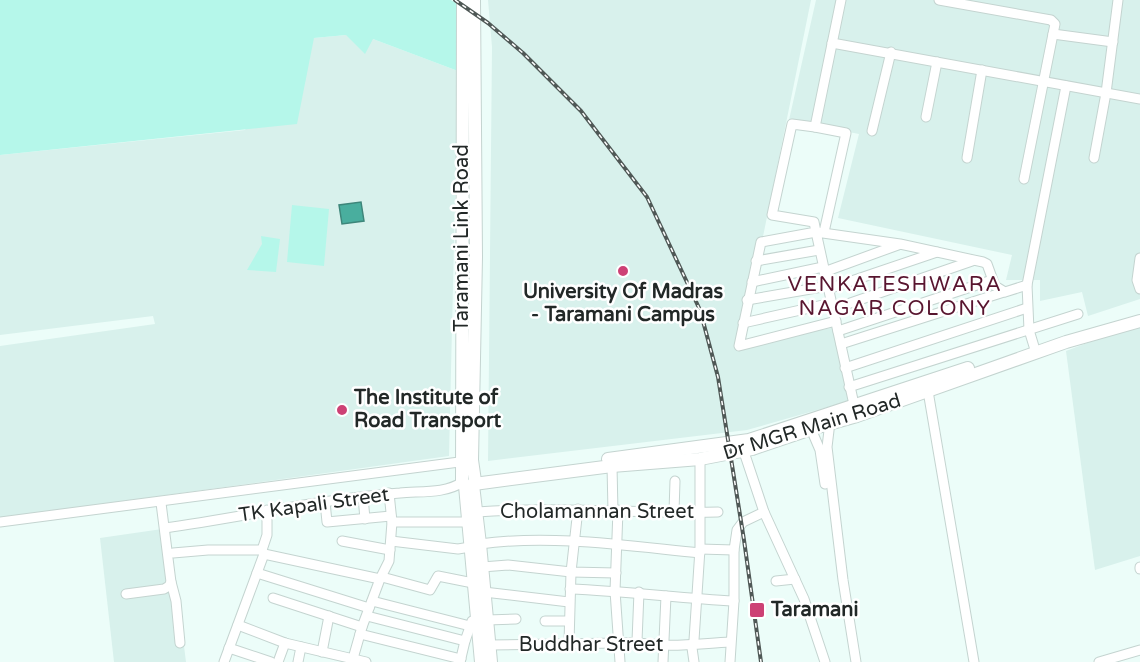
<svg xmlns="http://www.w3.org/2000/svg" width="1140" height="662" font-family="'Varela Round',sans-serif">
<rect width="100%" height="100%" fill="#ecfdf9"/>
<!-- built -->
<g fill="#d8f1ec">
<polygon points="488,0 811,0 741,345 837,327 852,400 747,430 488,461 492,47"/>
<polygon points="816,0 1140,0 1140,299 1088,316 1082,292 1040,301 1040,280 1006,280 1012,255 838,218 859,134 789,120"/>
<polygon points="346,35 373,39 458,71 449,456 0,518 0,346 155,324 153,316 0,335 0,155 245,130 314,38"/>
<polygon points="1140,323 1140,556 1095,570 1066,351"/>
<polygon points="169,528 186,662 114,662 100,538"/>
</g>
<!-- green -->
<g fill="#b5f7ea">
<polygon points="0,0 451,0 457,4 458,71 373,39 365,54 346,35 314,38 297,124 0,155"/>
<polygon points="292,205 329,209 324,266 287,262"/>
<polygon points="261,236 280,239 276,272 247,270 262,244"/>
</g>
<!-- water -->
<polygon fill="#49ae9e" stroke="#3d867a" stroke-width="1.5" points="361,202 364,221 342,224 339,205"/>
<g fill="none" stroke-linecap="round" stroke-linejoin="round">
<defs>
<g id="minor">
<polyline points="939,0 1051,20 1055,24 1024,179"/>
<polyline points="1053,34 1113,42"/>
<polyline points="832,43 1140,99"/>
<polyline points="926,117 937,62"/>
<polyline points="815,127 846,133 824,232"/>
<polyline points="872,131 891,52"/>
<polyline points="967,158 982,70"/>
<polyline points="1094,158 1106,93 1118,0"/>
<polyline points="1140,258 1137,280 1140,289"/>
<polyline points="756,261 819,250"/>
<polyline points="824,272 898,245"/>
<polyline points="752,282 823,267"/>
<polyline points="828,289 937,252"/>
<polyline points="747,300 828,286"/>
<polyline points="833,309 972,261"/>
<polyline points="836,321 739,346 761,242 816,232 814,222 772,215 792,124 815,127 841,0"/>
<polyline points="743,323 832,303"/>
<polyline points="838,331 992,280"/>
<polyline points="841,344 1004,292"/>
<polyline points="1036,353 1029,330 1027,285 1066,86"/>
<polyline points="845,368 1027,308"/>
<polyline points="849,387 1078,314"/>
<polyline points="928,391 974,662"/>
<polyline points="855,409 816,232 900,244 983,262 987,264 995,286 1005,292 1027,285"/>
<polyline points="830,422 827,447 843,580 856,662"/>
<polyline points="811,429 820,450 825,484"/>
<polyline points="742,446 764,512 804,599 825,662"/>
<polyline points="612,466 613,511"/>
<polyline points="363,497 365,519"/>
<polyline points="325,502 327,522 391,516"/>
<polyline points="618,510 615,591 620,662"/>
<path d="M 477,512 C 557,506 637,514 718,512"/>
<polyline points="674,512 675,481"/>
<polyline points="0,522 467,461"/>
<polyline points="392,522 467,522"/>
<path d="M 165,528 C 243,517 321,499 400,493 C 419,491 446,494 462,482"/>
<polyline points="342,541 390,550"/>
<polyline points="391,541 458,549 470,547"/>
<path d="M 480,544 C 551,534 629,546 700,553"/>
<polyline points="700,549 734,550"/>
<polyline points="173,553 208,550 262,550"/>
<polyline points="264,554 380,579"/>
<polyline points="482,567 508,565 571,572 616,573"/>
<polyline points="1140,567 1140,569"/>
<polyline points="257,573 369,608"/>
<polyline points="382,577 430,590 438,576 473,583"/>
<polyline points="776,581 795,579"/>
<polyline points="171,582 176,601 180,643"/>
<path d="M 570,589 C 625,591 679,598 734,601"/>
<polyline points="484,592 569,602"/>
<polyline points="126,594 164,589 169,586 171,582 161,503"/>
<polyline points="273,598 362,627"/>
<polyline points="372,601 470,626"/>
<polyline points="367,616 465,641"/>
<polyline points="487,620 516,619"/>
<polyline points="545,621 569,621"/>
<polyline points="238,625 285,643 366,662"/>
<polyline points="360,634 461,659"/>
<polyline points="637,641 639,592"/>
<polyline points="569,643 571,572 578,509"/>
<path d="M 489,645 L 618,643 C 634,642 647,644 662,645 C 685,646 708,643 730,642"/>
<polyline points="229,648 271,662"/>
<polyline points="322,652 329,616"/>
<polyline points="224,662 264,554 262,550 267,535 267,510"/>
<polyline points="278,662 285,643"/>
<polyline points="298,662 301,647"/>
<polyline points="352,662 362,627 380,579 389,561 392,522 389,493"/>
<polyline points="460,662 465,641 472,621"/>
<polyline points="663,662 666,596"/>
<polyline points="694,662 692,648 694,640 700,549 700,459"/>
<polyline points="730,662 734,601 734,550 737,530 743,522 764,512"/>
<polyline points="1099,662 1140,650"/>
</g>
<g id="major">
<polyline points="463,0 462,480 464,485 468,487 473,485 475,481 472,460 476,257 474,0"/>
<polyline points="608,459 749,440 968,368"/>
<polyline points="474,484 612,466 700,459 752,449 811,429 857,416 1066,342 1140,321"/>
<polyline points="473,485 480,544 491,662"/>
<polyline points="465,486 481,662"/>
</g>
</defs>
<!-- minor casing -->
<use href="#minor" stroke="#c4d4d0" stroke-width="11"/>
<!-- major casing -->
<use href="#major" stroke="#c4d4d0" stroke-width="14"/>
<!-- minor -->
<use href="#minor" stroke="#fff" stroke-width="9"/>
<!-- major -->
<use href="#major" stroke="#fff" stroke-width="12"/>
<defs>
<polyline id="rail" points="455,0 488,23 523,53 581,111 647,197 700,310 718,377 744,540 761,662"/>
</defs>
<!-- rail casing -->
<use href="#rail" stroke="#4f5856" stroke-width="4"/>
<!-- rail -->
<use href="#rail" stroke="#fff" stroke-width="1.5" stroke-dasharray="4.5" stroke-linecap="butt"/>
</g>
<!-- markers -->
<g fill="#cd4175" stroke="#fff" stroke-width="2">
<circle cx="623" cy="271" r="6"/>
<circle cx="342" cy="410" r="6"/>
<rect x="749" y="602" width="16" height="16" rx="3"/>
</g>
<g text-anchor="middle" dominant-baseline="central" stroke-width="5" stroke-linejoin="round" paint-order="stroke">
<!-- street labels -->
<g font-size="20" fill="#222827" stroke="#fff">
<text transform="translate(462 238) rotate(-90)">Taramani Link Road</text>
<text transform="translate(812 427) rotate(-17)">Dr MGR Main Road</text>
<text transform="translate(314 505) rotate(-8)">TK Kapali Street</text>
<text x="597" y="512">Cholamannan Street</text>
<text x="591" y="645">Buddhar Street</text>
</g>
<!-- poi labels -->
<g font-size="20" font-weight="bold" fill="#222827" stroke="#fff" text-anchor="start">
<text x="623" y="292" text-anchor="middle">University Of Madras<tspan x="623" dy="23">- Taramani Campus</tspan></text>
<text x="354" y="398">The Institute of<tspan x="354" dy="23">Road Transport</tspan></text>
<text x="771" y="610">Taramani</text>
</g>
<!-- neighbourhood labels -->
<g font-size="21" letter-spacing="1.5" fill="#58152f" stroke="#fff">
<text x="895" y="284">VENKATESHWARA<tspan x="895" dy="24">NAGAR COLONY</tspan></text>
</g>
</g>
</svg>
